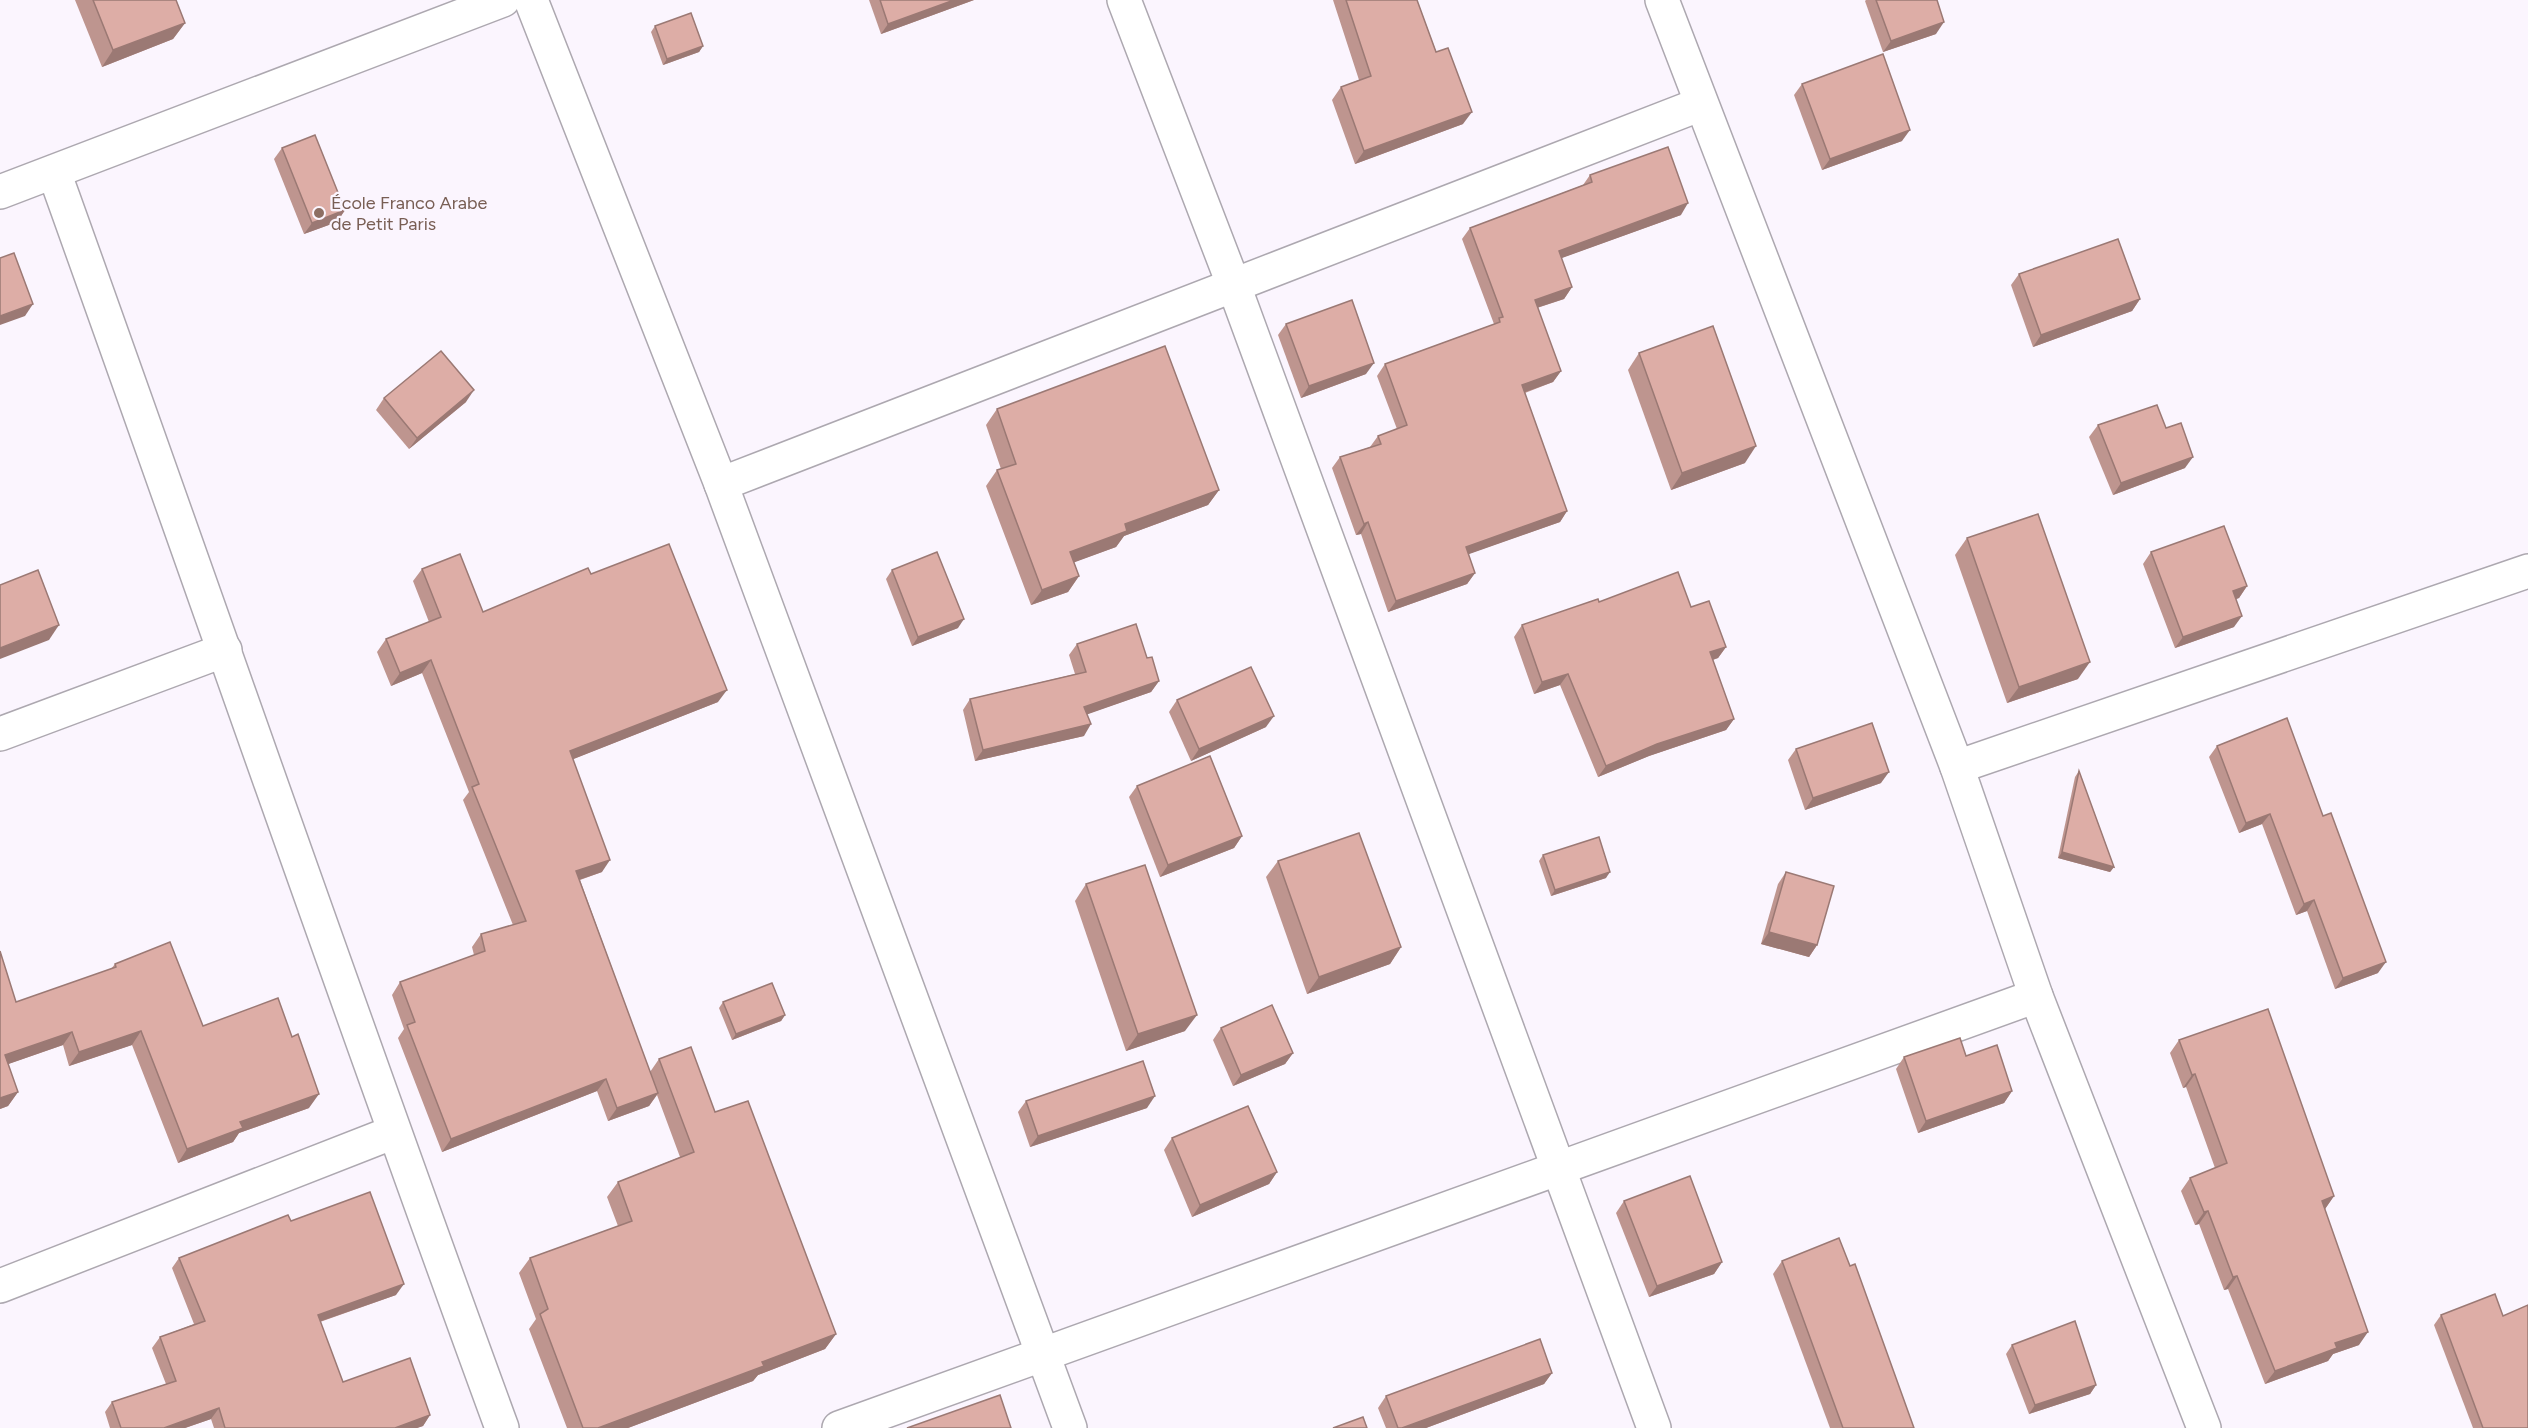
<svg xmlns="http://www.w3.org/2000/svg" width="2528" height="1428" font-family="Figtree,sans-serif">
<rect width="100%" height="100%" fill="#fbf5fe"/>
<g fill="none" stroke-linecap="round" stroke-linejoin="round">
<defs>
<g id="minor">
<polyline points="531,0 721,484 1070,1428"/>
<polyline points="1124,0 1234,286 1654,1428"/>
<polyline points="1662,0 1957,767 2036,996 2204,1428"/>
<path d="M 54,172 C 204,590 349,1011 502,1428"/>
<polyline points="0,192 503,0"/>
<polyline points="721,484 1701,104"/>
<polyline points="0,734 225,650"/>
<polyline points="1957,767 2528,571"/>
<polyline points="0,1286 394,1132"/>
<polyline points="839,1428 2036,996"/>
</g>
</defs>
<!-- minor casing -->
<use href="#minor" stroke="#ada8b0" stroke-width="36"/>
<!-- minor -->
<use href="#minor" stroke="#fff" stroke-width="33"/>
</g>
<!-- wall -->
<g fill="#be958f">
<polygon points="75,0 176,0 185,23 173,39 102,67"/>
<polygon points="869,0 974,0 881,34"/>
<polygon points="1333,0 1417,0 1463,124 1355,164 1332,100 1341,87 1359,80"/>
<polygon points="1866,0 1937,0 1936,34 1883,52 1865,1"/>
<polygon points="655,26 703,46 699,52 663,65 651,32"/>
<polygon points="1802,84 1902,141 1822,170 1794,95"/>
<polygon points="282,148 345,210 337,222 304,234 274,159"/>
<polygon points="1590,175 1681,215 1561,258 1572,287 1564,299 1537,308 1561,371 1553,382 1525,393 1567,511 1560,522 1468,554 1475,573 1467,584 1388,612 1361,534 1356,535 1332,468 1340,457 1370,447 1378,436 1397,429 1377,376 1385,364 1494,324 1462,239 1470,228 1583,185"/>
<polygon points="2019,274 2140,299 2132,311 2033,347 2011,285"/>
<polygon points="1286,324 1366,374 1301,398 1278,335"/>
<polygon points="1639,353 1745,463 1671,490 1628,370"/>
<polygon points="384,398 466,402 409,449 376,410"/>
<polygon points="997,409 1219,490 1208,505 1124,536 1116,547 1074,562 1079,576 1068,592 1031,605 986,486 997,470 1001,469 986,425"/>
<polygon points="2098,425 2166,428 2185,468 2113,495 2089,437"/>
<polygon points="1967,538 2078,679 2007,703 1955,555"/>
<polygon points="2151,552 2247,586 2239,598 2236,599 2234,627 2175,648 2143,564"/>
<polygon points="422,569 483,612 591,574 718,702 573,759 602,872 580,880 650,1072 659,1059 715,1112 836,1334 825,1349 758,1375 753,1381 628,1428 567,1428 529,1329 536,1319 519,1273 530,1258 618,1226 607,1197 618,1182 680,1157 657,1095 649,1106 608,1121 597,1091 442,1152 398,1038 404,1029 392,995 400,982 474,955 472,947 481,934 513,925 463,800 469,792 422,673 391,686 377,652 386,639 429,622 413,581"/>
<polygon points="892,570 958,628 912,646 886,579"/>
<polygon points="1599,602 1691,607 1726,647 1718,658 1713,660 1734,719 1726,730 1649,756 1598,777 1560,685 1534,694 1514,637 1522,625"/>
<polygon points="1077,644 1147,658 1159,681 1151,692 1087,714 1084,736 975,761 963,710 970,699 1075,674 1069,655"/>
<polygon points="1177,700 1266,727 1191,761 1169,712"/>
<polygon points="2287,718 2378,973 2335,989 2307,911 2296,915 2262,824 2239,833 2209,757 2217,746"/>
<polygon points="1796,749 1881,783 1805,810 1788,760"/>
<polygon points="2079,771 2114,867 2110,872 2058,858 2075,777"/>
<polygon points="1137,786 1242,836 1234,848 1160,877 1129,797"/>
<polygon points="1543,855 1606,878 1551,896 1539,861"/>
<polygon points="1278,861 1401,947 1390,964 1307,994 1266,877"/>
<polygon points="1786,872 1817,945 1809,957 1761,944 1778,884"/>
<polygon points="1086,884 1185,1031 1126,1051 1075,901"/>
<polygon points="0,951 16,1002 111,969 115,964 203,1026 309,1108 239,1133 233,1142 178,1163 132,1045 69,1066 63,1045 8,1064 18,1092 8,1106 0,1109"/>
<polygon points="723,1002 785,1015 781,1021 732,1040 719,1008"/>
<polygon points="1221,1028 1293,1053 1285,1064 1233,1086 1213,1040"/>
<polygon points="2179,1040 2334,1196 2325,1209 2359,1345 2333,1354 2328,1361 2265,1384 2228,1289 2224,1290 2199,1224 2195,1225 2181,1191 2190,1178 2215,1168 2186,1087 2183,1088 2170,1053"/>
<polygon points="1966,1056 2012,1091 2004,1103 1918,1133 1896,1069 1904,1057"/>
<polygon points="1026,1101 1147,1108 1030,1147 1018,1112"/>
<polygon points="1172,1138 1277,1172 1269,1184 1192,1217 1164,1150"/>
<polygon points="1624,1201 1722,1262 1714,1274 1649,1297 1616,1213"/>
<polygon points="291,1221 396,1295 320,1322 343,1382 430,1415 423,1426 417,1428 214,1428 211,1419 185,1428 110,1428 105,1412 112,1402 166,1384 152,1348 160,1337 194,1324 172,1268 179,1258"/>
<polygon points="1782,1261 1914,1428 1830,1428 1773,1274"/>
<polygon points="2441,1315 2503,1316 2528,1428 2473,1428 2434,1325"/>
<polygon points="2012,1345 2096,1385 2090,1394 2029,1414 2006,1354"/>
<polygon points="1552,1373 1544,1384 1426,1428 1386,1428 1378,1408 1386,1396"/>
</g>
<!-- shaded-wall -->
<g fill="#9b7974">
<polygon points="954,0 974,0 881,34 888,24"/>
<polygon points="1944,22 1936,34 1883,52 1891,41"/>
<polygon points="185,23 173,39 102,67 113,50"/>
<polygon points="703,46 699,52 663,65 667,59"/>
<polygon points="1472,112 1463,124 1355,164 1364,151"/>
<polygon points="1910,130 1902,141 1822,170 1830,159"/>
<polygon points="1688,203 1681,215 1551,262 1559,251"/>
<polygon points="345,210 337,222 304,234 312,223"/>
<polygon points="1572,287 1564,299 1527,311 1535,300"/>
<polygon points="2140,299 2132,311 2033,347 2041,335"/>
<polygon points="33,304 25,316 0,325 0,316"/>
<polygon points="1374,363 1366,374 1301,398 1309,386"/>
<polygon points="1561,371 1553,382 1514,396 1522,385"/>
<polygon points="474,390 466,402 409,449 417,438"/>
<polygon points="1756,446 1745,463 1671,490 1682,473"/>
<polygon points="2193,457 2185,468 2113,495 2121,483"/>
<polygon points="1219,490 1208,505 1124,536 1116,547 1059,568 1070,552 1125,524"/>
<polygon points="1567,511 1560,522 1458,558 1466,547"/>
<polygon points="1368,522 1361,534 1356,535 1364,524"/>
<polygon points="1475,573 1467,584 1388,612 1396,601"/>
<polygon points="1079,576 1068,592 1031,605 1042,590"/>
<polygon points="2247,586 2239,598 2225,603 2233,591"/>
<polygon points="2242,616 2234,627 2175,648 2183,637"/>
<polygon points="964,619 958,628 912,646 918,637"/>
<polygon points="59,625 49,640 0,659 0,648"/>
<polygon points="1726,647 1718,658 1702,663 1710,652"/>
<polygon points="431,660 422,673 391,686 400,673"/>
<polygon points="2090,662 2078,679 2007,703 2019,687"/>
<polygon points="1568,674 1560,685 1534,694 1542,682"/>
<polygon points="1159,681 1151,692 1077,718 1084,707"/>
<polygon points="727,690 718,702 561,764 570,751"/>
<polygon points="1274,716 1266,727 1191,761 1199,749"/>
<polygon points="1734,719 1726,730 1649,756 1598,777 1606,766 1657,744"/>
<polygon points="1091,724 1084,736 975,761 983,750"/>
<polygon points="1889,772 1881,783 1805,810 1813,798"/>
<polygon points="2270,814 2262,824 2239,833 2246,823"/>
<polygon points="1242,836 1234,848 1160,877 1168,865"/>
<polygon points="2062,852 2114,867 2110,872 2058,858"/>
<polygon points="610,860 602,872 567,884 576,871"/>
<polygon points="1610,872 1606,878 1551,896 1555,890"/>
<polygon points="2314,900 2307,911 2296,915 2304,904"/>
<polygon points="1769,932 1817,945 1809,957 1761,944"/>
<polygon points="1401,947 1390,964 1307,994 1319,977"/>
<polygon points="2386,962 2378,973 2335,989 2343,978"/>
<polygon points="785,1015 781,1021 732,1040 736,1034"/>
<polygon points="1197,1015 1185,1031 1126,1051 1138,1034"/>
<polygon points="141,1031 132,1045 69,1066 79,1052"/>
<polygon points="72,1032 63,1045 0,1067 5,1055"/>
<polygon points="1293,1053 1285,1064 1233,1086 1241,1075"/>
<polygon points="2195,1074 2186,1087 2183,1088 2192,1075"/>
<polygon points="606,1079 597,1091 442,1152 451,1139"/>
<polygon points="2012,1091 2004,1103 1918,1133 1926,1121"/>
<polygon points="18,1092 8,1106 0,1109 0,1098"/>
<polygon points="658,1093 649,1106 608,1121 617,1108"/>
<polygon points="319,1094 309,1108 239,1133 233,1142 178,1163 187,1149 240,1122"/>
<polygon points="1155,1096 1147,1108 1030,1147 1038,1136"/>
<polygon points="1277,1172 1269,1184 1192,1217 1200,1205"/>
<polygon points="2334,1196 2325,1209 2322,1201"/>
<polygon points="2208,1211 2199,1224 2195,1225 2204,1212"/>
<polygon points="1722,1262 1714,1274 1649,1297 1657,1286"/>
<polygon points="2237,1276 2228,1289 2224,1290 2233,1277"/>
<polygon points="404,1284 396,1295 310,1325 318,1315"/>
<polygon points="2368,1332 2359,1345 2333,1354 2328,1361 2265,1384 2275,1371 2335,1343"/>
<polygon points="836,1334 825,1349 758,1375 753,1381 628,1428 598,1428 762,1362"/>
<polygon points="1552,1373 1544,1384 1426,1428 1402,1428"/>
<polygon points="2096,1385 2090,1394 2029,1414 2035,1405"/>
<polygon points="219,1408 211,1419 185,1428 164,1428"/>
<polygon points="430,1415 423,1426 417,1428 395,1428"/>
</g>
<!-- building -->
<g fill="#ddada6" stroke="#9b7974" stroke-width="1.5">
<polygon points="93,0 176,0 185,23 113,50"/>
<polygon points="880,0 954,0 888,24"/>
<polygon points="1346,0 1417,0 1436,52 1448,48 1472,112 1364,151 1341,87 1371,76"/>
<polygon points="1876,0 1937,0 1944,22 1891,41"/>
<polygon points="691,13 703,46 667,59 655,26"/>
<polygon points="1883,54 1910,130 1830,159 1802,84"/>
<polygon points="315,135 345,210 312,223 282,148"/>
<polygon points="1668,147 1688,203 1559,251 1572,287 1535,300 1561,371 1522,385 1567,511 1466,547 1475,573 1396,601 1368,522 1364,524 1340,457 1381,444 1378,436 1407,425 1385,364 1500,322 1499,318 1503,317 1470,228 1592,182 1590,175"/>
<polygon points="2118,239 2140,299 2041,335 2019,274"/>
<polygon points="14,253 33,304 0,316 0,258"/>
<polygon points="1352,300 1374,363 1309,386 1286,324"/>
<polygon points="1713,326 1756,446 1682,473 1639,353"/>
<polygon points="1165,346 1219,490 1125,524 1127,531 1070,552 1079,576 1042,590 997,470 1016,464 997,409"/>
<polygon points="441,351 474,390 417,438 384,398"/>
<polygon points="2157,405 2166,428 2181,423 2193,457 2121,483 2098,425"/>
<polygon points="2038,514 2090,662 2019,687 1967,538"/>
<polygon points="2224,526 2247,586 2233,591 2242,616 2183,637 2151,552"/>
<polygon points="669,544 727,690 570,751 610,860 576,871 658,1093 617,1108 606,1079 451,1139 407,1025 415,1022 400,982 485,951 481,934 526,921 472,787 479,784 431,660 400,673 386,639 441,617 422,569 460,554 483,612 588,568 591,574"/>
<polygon points="937,552 964,619 918,637 892,570"/>
<polygon points="38,570 59,625 0,648 0,585"/>
<polygon points="1678,572 1691,607 1709,601 1726,647 1710,652 1734,719 1657,744 1606,766 1568,674 1542,682 1522,625 1598,599 1599,602"/>
<polygon points="1136,624 1147,658 1152,657 1159,681 1084,707 1091,724 983,750 970,699 1086,672 1077,644"/>
<polygon points="1251,667 1274,716 1199,749 1177,700"/>
<polygon points="2287,718 2323,816 2331,813 2386,962 2343,978 2314,900 2304,904 2270,814 2246,823 2217,746"/>
<polygon points="1872,723 1889,772 1813,798 1796,749"/>
<polygon points="1210,756 1242,836 1168,865 1137,786"/>
<polygon points="2079,771 2114,867 2062,852"/>
<polygon points="1359,833 1401,947 1319,977 1278,861"/>
<polygon points="1599,837 1610,872 1555,890 1543,855"/>
<polygon points="1145,865 1197,1015 1138,1034 1086,884"/>
<polygon points="1786,872 1834,886 1817,945 1769,932"/>
<polygon points="170,942 203,1026 278,998 292,1037 298,1034 319,1094 240,1122 243,1128 187,1149 141,1031 79,1052 72,1032 5,1055 18,1092 0,1098 0,951 16,1002 116,967 115,964"/>
<polygon points="772,983 785,1015 736,1034 723,1002"/>
<polygon points="1272,1005 1293,1053 1241,1075 1221,1028"/>
<polygon points="2268,1009 2334,1196 2322,1201 2368,1332 2335,1343 2337,1348 2275,1371 2237,1276 2233,1277 2208,1211 2204,1212 2190,1178 2227,1163 2195,1074 2192,1075 2179,1040"/>
<polygon points="1960,1038 1966,1056 1997,1045 2012,1091 1926,1121 1904,1057"/>
<polygon points="691,1047 715,1112 748,1101 836,1334 762,1362 764,1366 598,1428 583,1428 540,1314 548,1309 530,1258 632,1221 618,1182 694,1152 659,1059"/>
<polygon points="1143,1061 1155,1096 1038,1136 1026,1101"/>
<polygon points="1248,1106 1277,1172 1200,1205 1172,1138"/>
<polygon points="1690,1176 1722,1262 1657,1286 1624,1201"/>
<polygon points="370,1192 404,1284 318,1315 343,1382 410,1358 430,1415 395,1428 225,1428 219,1408 164,1428 121,1428 112,1402 176,1381 160,1337 205,1321 179,1258 288,1215 291,1221"/>
<polygon points="1839,1238 1850,1266 1855,1264 1914,1428 1843,1428 1782,1261"/>
<polygon points="2495,1294 2503,1316 2528,1305 2528,1428 2483,1428 2441,1315"/>
<polygon points="2075,1321 2096,1385 2035,1405 2012,1345"/>
<polygon points="1540,1339 1552,1373 1402,1428 1398,1428 1386,1396"/>
<polygon points="1000,1395 1011,1428 907,1428"/>
<polygon points="1363,1417 1367,1428 1333,1428"/>
</g>
<!-- markers -->
<circle fill="#8d6e63" stroke="#fbf5fe" stroke-width="2" cx="319" cy="213" r="6"/>
<g text-anchor="middle" dominant-baseline="central" stroke-width="4.5" stroke-linejoin="round" paint-order="stroke">
<!-- education labels -->
<g font-size="18" fill="#785e54" stroke="#fbf5fe" text-anchor="start">
<text x="331" y="203">École Franco Arabe<tspan x="331" dy="21">de Petit Paris</tspan></text>
</g>
</g>
</svg>
